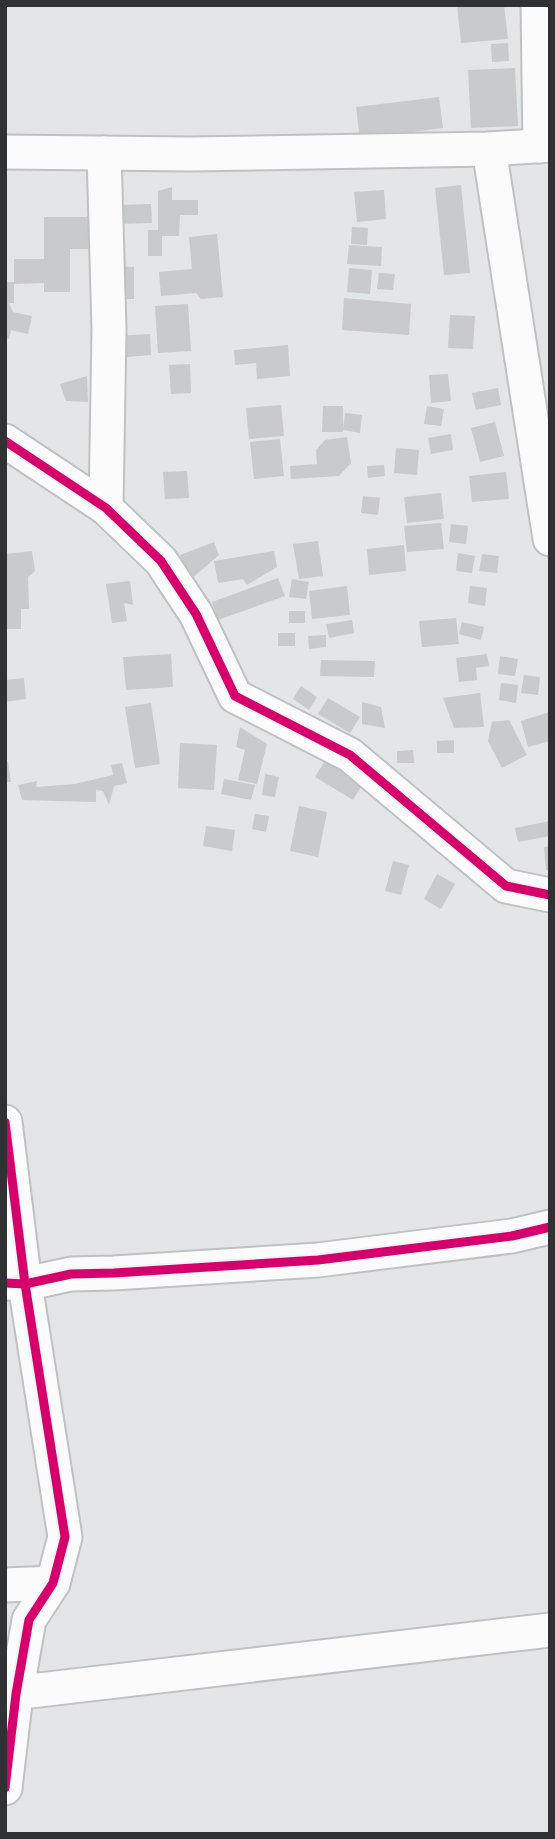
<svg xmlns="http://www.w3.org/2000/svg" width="555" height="1839" font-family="Arial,sans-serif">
<rect width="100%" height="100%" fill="#e2e6e6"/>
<!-- building -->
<g fill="#c8cacb">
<polygon points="457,5 504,5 508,39 461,43"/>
<polygon points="508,43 509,61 492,62 491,44"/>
<polygon points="515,68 518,126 471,128 468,70"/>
<polygon points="439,97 443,128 360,139 356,107"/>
<polygon points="461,185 470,273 444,275 435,188"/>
<polygon points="172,187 172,200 198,200 198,215 180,215 179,236 162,236 162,256 148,256 148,230 158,230 158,191"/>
<polygon points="384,190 386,219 357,222 354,192"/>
<polygon points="151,204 152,223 117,224 116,205"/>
<polygon points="44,217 97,217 97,249 70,249 70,292 44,292 44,283 14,284 14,303 9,303 13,312 32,316 28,334 11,330 9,339 5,338 5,282 14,282 14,259 44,259"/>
<polygon points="352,227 368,228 367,245 351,244"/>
<polygon points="217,234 223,297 201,299 196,293 161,296 159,272 192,269 189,237"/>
<polygon points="349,245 382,247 381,266 347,264"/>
<polygon points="114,266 134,267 134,299 113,299"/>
<polygon points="349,268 372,270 370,294 347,292"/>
<polygon points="379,273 395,274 393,290 377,289"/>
<polygon points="344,298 411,304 409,335 342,330"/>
<polygon points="188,304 191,351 158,353 155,306"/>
<polygon points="450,315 475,316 473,349 448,348"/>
<polygon points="150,334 151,355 115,358 113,336"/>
<polygon points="288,345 290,376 257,379 256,363 235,365 234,350"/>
<polygon points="190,364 191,393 171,394 169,365"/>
<polygon points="448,374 451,401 431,403 429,375"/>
<polygon points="87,376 88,402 66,401 60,384"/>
<polygon points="498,388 501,405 476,410 472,393"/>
<polygon points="281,405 284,436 249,439 246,408"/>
<polygon points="323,406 343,406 343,430 345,413 362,415 360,433 343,430 343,432 322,432"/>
<polygon points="427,406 444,409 441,426 424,424"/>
<polygon points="495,422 504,456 480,462 471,428"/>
<polygon points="451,434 453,450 431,454 428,438"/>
<polygon points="347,437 351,463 339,476 291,479 290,466 317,464 316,450 325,440"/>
<polygon points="280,439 284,476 254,479 250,442"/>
<polygon points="396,448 419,450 417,475 394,473"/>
<polygon points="384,465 385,476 368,478 367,466"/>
<polygon points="187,471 189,498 165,499 163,472"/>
<polygon points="506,472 509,499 472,502 469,476"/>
<polygon points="441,493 444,519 407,523 404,497"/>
<polygon points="363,496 380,498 378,515 361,513"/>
<polygon points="441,523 444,549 407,552 404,526"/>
<polygon points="451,524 468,526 466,544 449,542"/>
<polygon points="318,541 323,576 299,579 293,544"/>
<polygon points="214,542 219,555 190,580 180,555"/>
<polygon points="404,545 406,571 369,575 367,549"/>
<polygon points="32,551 35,571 28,577 29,609 21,609 21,629 5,629 5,554"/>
<polygon points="274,551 277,567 247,585 243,579 218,583 214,561"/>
<polygon points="458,553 475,556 472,573 456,571"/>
<polygon points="482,554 499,556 497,573 479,571"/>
<polygon points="278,578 285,596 218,620 212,602"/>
<polygon points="292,579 309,582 306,599 289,597"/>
<polygon points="130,581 133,605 124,603 127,621 112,623 106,584"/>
<polygon points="347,586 350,615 312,619 309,591"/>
<polygon points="470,586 487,588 485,606 468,603"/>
<rect x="289" y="611" width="16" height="12"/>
<polygon points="456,618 459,644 422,647 419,621"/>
<polygon points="352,620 354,633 329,638 326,624"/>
<polygon points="462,622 484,627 481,640 459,634"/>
<rect x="278" y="633" width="17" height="13"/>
<polygon points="326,635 326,647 309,649 308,636"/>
<polygon points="171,654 173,687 126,690 123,657"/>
<polygon points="487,654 489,666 476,668 477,680 459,682 456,658"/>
<polygon points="500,656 518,659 515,676 498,674"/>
<polygon points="321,660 375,661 374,677 320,676"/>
<polygon points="524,675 540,677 538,695 521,693"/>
<polygon points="24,678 26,699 5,702 5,680"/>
<polygon points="501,683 518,685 516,703 499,700"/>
<polygon points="301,686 317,697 309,710 293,699"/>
<polygon points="480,693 484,727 454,728 443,698"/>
<polygon points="328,698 360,717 350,733 318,714"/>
<polygon points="362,702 381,707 385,728 362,724"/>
<polygon points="151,703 160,764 135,768 125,707"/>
<polygon points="550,712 550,741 528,747 521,721"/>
<polygon points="509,720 527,755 502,768 488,741 492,722"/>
<polygon points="240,727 267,744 257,784 238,780 245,750 236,747"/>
<polygon points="454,740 454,753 437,753 437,741"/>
<polygon points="180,743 217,745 214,790 178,788"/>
<polygon points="413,750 414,763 397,763 397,751"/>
<polygon points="326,759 364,782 353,800 315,777"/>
<polygon points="5,762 8,762 11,782 5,782"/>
<polygon points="122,763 127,783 114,786 109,805 103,791 96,790 96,802 22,800 18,785 37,781 36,787 75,784 113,775 111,765"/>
<polygon points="265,774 279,777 275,797 262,795"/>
<polygon points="224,779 255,785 251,800 221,794"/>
<polygon points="299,806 327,812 318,857 290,851"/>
<polygon points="255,814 269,816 266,832 252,829"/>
<polygon points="550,821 550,836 518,842 515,828"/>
<polygon points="206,826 235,830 232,851 203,846"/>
<polygon points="550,846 550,870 546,870 544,847"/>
<polygon points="393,861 409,865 401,895 385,891"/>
<polygon points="437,874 455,884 441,909 424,899"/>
</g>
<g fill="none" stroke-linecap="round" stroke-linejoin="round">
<defs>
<g id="minor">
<polyline points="538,5 540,146"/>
<polyline points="489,149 550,539"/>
<polyline points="5,152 190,154 489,149 550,145"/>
<polyline points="104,153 109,329 106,508"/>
<polyline points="5,441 106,508 161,561 196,614 235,696 350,755 506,886 550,895"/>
<polyline points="5,1122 25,1284 65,1537 53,1583 29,1620 16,1694 5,1788"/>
<polyline points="5,1283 25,1284 71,1274 114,1273 318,1260 512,1236 550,1227"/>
<polyline points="5,1585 53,1583"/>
<polyline points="5,1694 550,1630"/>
</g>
</defs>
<!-- minor casing -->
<use href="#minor" stroke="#bfc2c2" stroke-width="37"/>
<!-- minor -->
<use href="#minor" stroke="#fbfbfb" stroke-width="33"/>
<defs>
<g id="cycleway">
<polyline points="5,441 106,508 161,561 196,614 235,696 350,755 506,886 550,895"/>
<polyline points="5,1122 25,1284 65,1537 53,1583 29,1620 16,1694 5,1788"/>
<polyline points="5,1283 25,1284 71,1274 114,1273 318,1260 512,1236 550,1227"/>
</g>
</defs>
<!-- cycleway casing -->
<use href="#cycleway" stroke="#edf5f5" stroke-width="13"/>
<!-- cycleway -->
<use href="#cycleway" stroke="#d6006c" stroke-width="9"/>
</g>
<!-- border -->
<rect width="555" height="1839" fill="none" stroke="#2f3132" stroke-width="14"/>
</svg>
